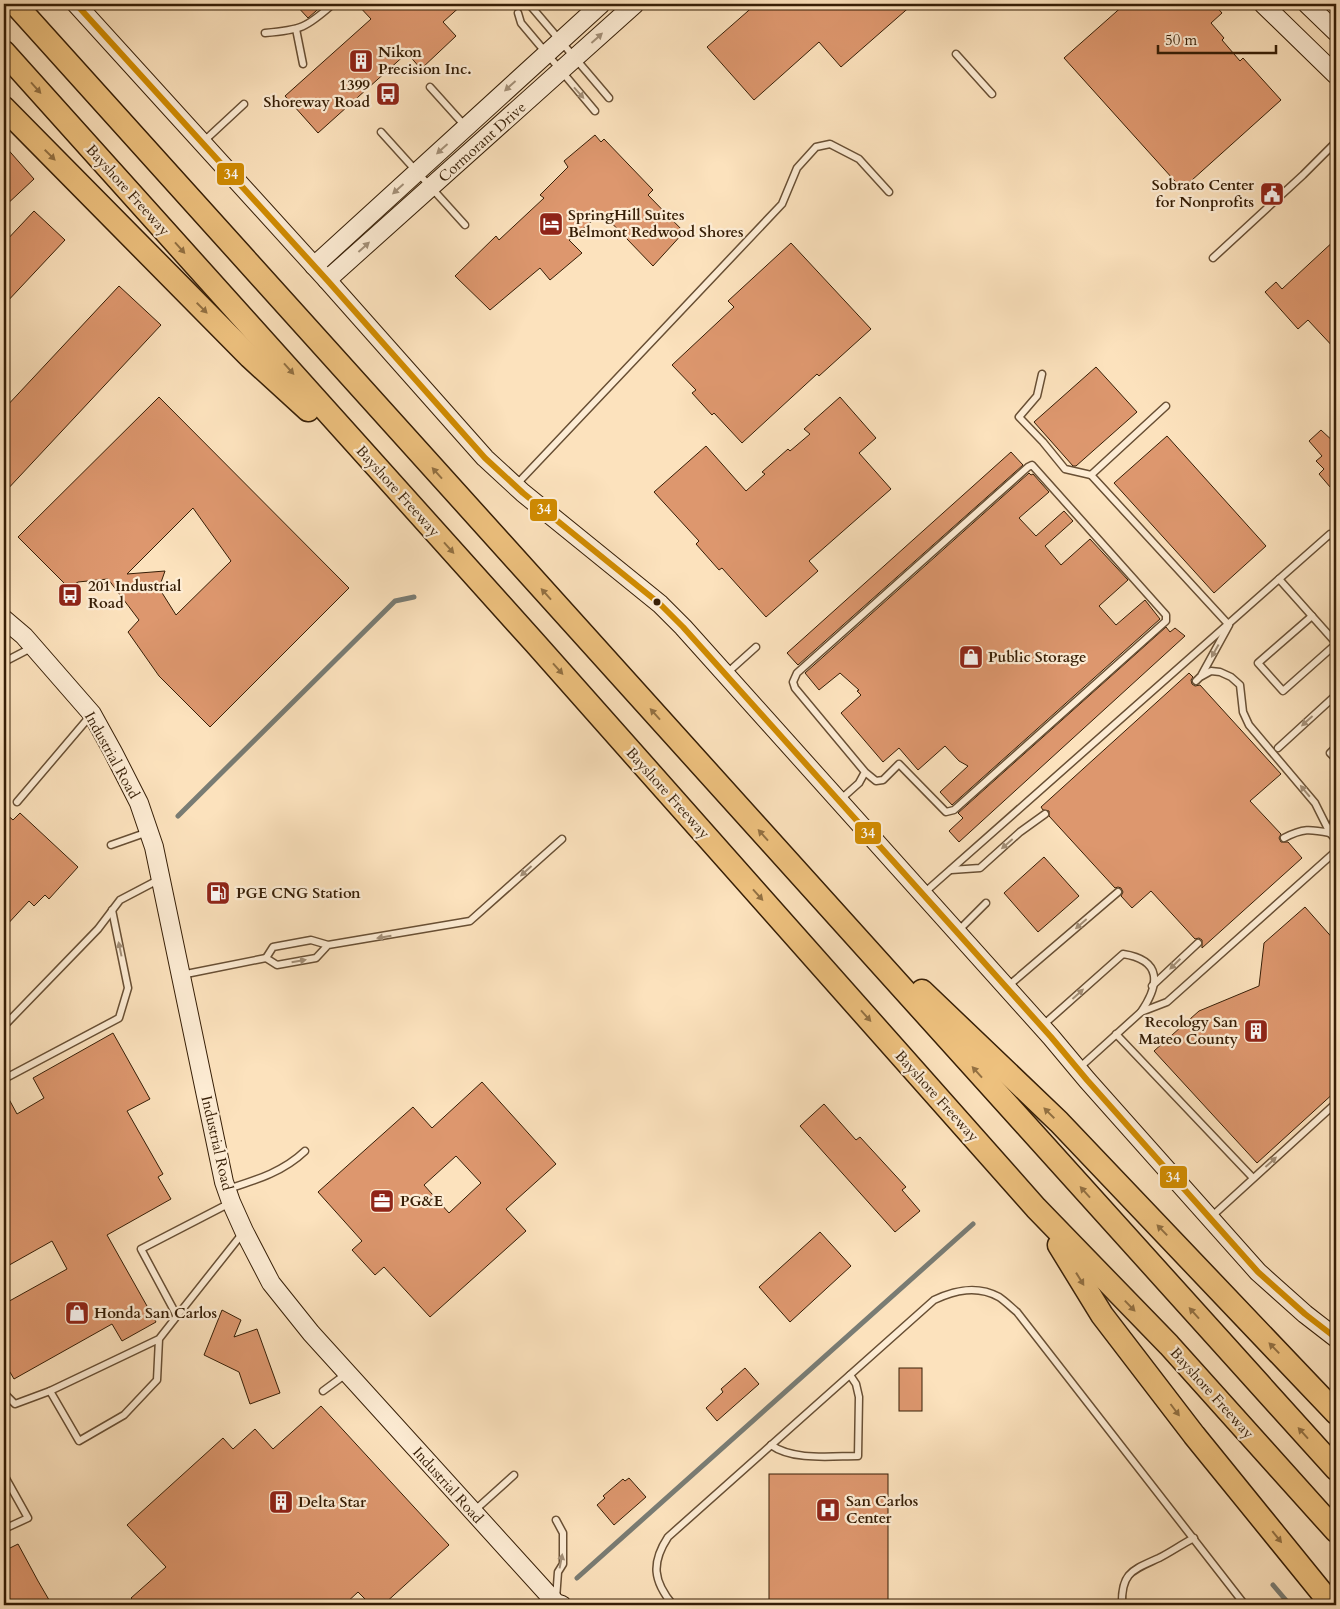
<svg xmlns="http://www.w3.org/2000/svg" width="1340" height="1609" font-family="Cardo,serif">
<rect width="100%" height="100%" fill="#fce2bd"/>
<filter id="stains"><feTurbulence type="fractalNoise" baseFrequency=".004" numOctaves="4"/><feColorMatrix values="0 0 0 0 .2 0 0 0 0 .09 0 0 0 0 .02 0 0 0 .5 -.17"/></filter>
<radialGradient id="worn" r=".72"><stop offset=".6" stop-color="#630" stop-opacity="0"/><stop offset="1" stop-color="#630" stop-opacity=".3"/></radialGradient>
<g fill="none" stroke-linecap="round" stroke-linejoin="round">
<!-- stream -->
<g stroke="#797c74" stroke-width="5">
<polyline points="178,816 395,601 414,597"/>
<polyline points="577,1578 973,1224"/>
<polyline points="1273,1585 1290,1605"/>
</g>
</g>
<!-- building -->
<g fill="#dd976e" stroke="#361e06" fill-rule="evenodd">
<polygon points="295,4 324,4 308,18"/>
<polygon points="357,4 463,4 443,22 456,36 421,69 407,53 318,133 285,96 371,19"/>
<polygon points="756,4 913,4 841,67 819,42 754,100 707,47"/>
<polygon points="1125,4 1214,4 1222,13 1211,23 1224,38 1222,40 1240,61 1243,58 1281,100 1182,189 1064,58"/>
<polygon points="595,135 601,142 604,139 653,190 648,195 684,232 653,266 602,213 569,240 582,253 550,280 540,268 490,310 455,276 496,236 499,240 544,198 540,195 568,167 564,161"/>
<polygon points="4,145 34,179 4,207"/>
<polygon points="34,211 65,240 4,305 4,243"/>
<polygon points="1336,239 1336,350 1308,320 1298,329 1265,292 1276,282 1282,289"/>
<polygon points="791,243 871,329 819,376 817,374 742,443 714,413 712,415 692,393 696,390 672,365 734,307 728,301"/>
<polygon points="119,286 161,325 4,493 4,409"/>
<polygon points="1096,367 1137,412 1076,466 1073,466 1034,422"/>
<path d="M 159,397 L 349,588 L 210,727 L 159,676 L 128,632 L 139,620 L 108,579 L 78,582 L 69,588 L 18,537 ZM 193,508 L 231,561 L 176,615 L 159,588 L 165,571 L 127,574 Z"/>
<polygon points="840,397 876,438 859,453 891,489 809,561 818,571 766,617 722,568 719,570 696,544 699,541 654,492 706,446 746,491 765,474 762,472 788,449 790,451 810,434 804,429"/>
<polygon points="1321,430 1336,444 1336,494 1319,474 1324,469 1316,461 1322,456 1309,441"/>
<polygon points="1167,436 1266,546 1214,593 1114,483"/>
<polygon points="1011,452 1023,465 798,665 797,664 787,653"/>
<polygon points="1029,473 1031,475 1033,474 1049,492 1019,518 1036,536 1064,511 1073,521 1045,546 1061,565 1090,539 1128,580 1099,606 1116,625 1145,600 1160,619 952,805 940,792 968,766 959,761 945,746 918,770 899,748 883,762 841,713 861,695 857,691 859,690 840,673 819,690 805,673"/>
<polygon points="1166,627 1170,632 1175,628 1185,636 959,842 949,831 963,818 958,813"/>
<polygon points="1189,673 1193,677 1191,680 1192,684 1195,686 1200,685 1281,774 1250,801 1281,834 1279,838 1281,842 1288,842 1302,858 1202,948 1202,940 1199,938 1195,939 1151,891 1132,908 1121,896 1123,892 1121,888 1118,887 1115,888 1049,816 1049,811 1043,810 1041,807"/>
<polygon points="4,812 13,820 20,813 78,867 49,899 45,895 34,906 29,901 4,928"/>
<polygon points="1044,857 1079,896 1038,932 1004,893"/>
<polygon points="1305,907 1336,942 1336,1091 1257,1163 1154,1051 1199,1011 1259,986 1264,943"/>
<polygon points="113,1033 150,1099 127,1111 163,1174 158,1177 171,1199 107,1235 156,1322 122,1341 112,1324 14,1379 4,1362 4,1304 67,1269 52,1241 4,1268 4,1090 17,1114 44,1098 33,1078"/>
<path d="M 482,1082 L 556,1164 L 506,1209 L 526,1231 L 430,1317 L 384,1267 L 375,1275 L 352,1250 L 362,1241 L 318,1192 L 413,1107 L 432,1128 ZM 456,1156 L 481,1183 L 449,1213 L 424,1185 Z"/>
<polygon points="824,1104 856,1140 860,1137 906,1187 902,1190 920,1211 895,1232 800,1126"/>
<polygon points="820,1232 851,1266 790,1322 759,1287"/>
<polygon points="222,1310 241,1320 234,1337 257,1329 280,1393 250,1404 239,1372 204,1355"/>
<polygon points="745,1368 759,1384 717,1421 706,1408 723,1392 721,1389"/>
<rect x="899" y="1368" width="23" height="43"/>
<polygon points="321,1406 449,1545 383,1605 371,1605 358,1592 344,1605 138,1605 131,1598 166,1567 127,1525 223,1438 233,1449 255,1429 273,1449"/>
<rect x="769" y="1474" width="119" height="131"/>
<polygon points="629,1478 646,1497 614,1525 597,1505 605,1498 603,1496 623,1479 625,1481"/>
<polygon points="18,1544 38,1581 52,1605 4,1605 4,1551"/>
</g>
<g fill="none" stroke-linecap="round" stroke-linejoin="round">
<defs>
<g id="lane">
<polyline points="529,4 609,98"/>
<polyline points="518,13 521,23 595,111"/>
<polyline points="296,29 303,64"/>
<path d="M 265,33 C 301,30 306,28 333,4"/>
<polyline points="956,54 992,94"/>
<polyline points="430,87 466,127"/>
<polyline points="381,132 465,225"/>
<polyline points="203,142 244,104"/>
<polyline points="1213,258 1303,175 1336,142"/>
<polyline points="1042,374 1037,396 1019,417 1043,442 1065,469 1091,475"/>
<polyline points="1166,406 1091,475 1229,625 1201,676 1196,681"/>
<polyline points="516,485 782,204 797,168 816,147 830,144 859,159 889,192"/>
<polyline points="1279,579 1336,643"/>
<polyline points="1312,616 1258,663 1283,691 1336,644"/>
<polyline points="4,662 31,648"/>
<polyline points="727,673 756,647"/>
<polyline points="1202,676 1211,671 1220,672 1231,677 1240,685 1243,712 1249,725 1315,803 1330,833 1336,840"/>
<polyline points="1336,747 1330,753 1336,759"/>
<polyline points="1278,748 1336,695"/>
<polyline points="840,800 859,783 865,772 795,688 793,682 797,673 1028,467 1032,465 1166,615 1166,621 954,810 946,812 899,764 883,780 876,781 865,772"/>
<polyline points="17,802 91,715"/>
<polyline points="1330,833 1336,815"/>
<path d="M 1284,838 C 1303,828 1310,829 1330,833"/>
<polyline points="111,845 148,832"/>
<polyline points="951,870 980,868 1020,832 1045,814"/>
<polyline points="924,893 1330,534 1336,541"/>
<polyline points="958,931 986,903"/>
<polyline points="328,945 316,958 277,965 266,958 273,947 311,940 328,945 470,921 562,839"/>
<polyline points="181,975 266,958"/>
<polyline points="1152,986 1198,943"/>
<polyline points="1007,987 1118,892"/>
<polyline points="4,1026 98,929 120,900 160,879"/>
<path d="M 1042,1026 L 1123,954 C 1162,960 1160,984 1141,1012"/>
<polyline points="1116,1034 1253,1178"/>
<polyline points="1078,1069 1141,1012 1167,1002 1336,851"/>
<polyline points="4,1079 119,1018 128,988 112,910"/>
<path d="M 228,1189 C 256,1180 283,1172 305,1151"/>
<polyline points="230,1203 141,1249 177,1316 242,1234"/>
<polyline points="1210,1218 1336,1103"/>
<polyline points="1326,1330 1336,1320"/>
<polyline points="159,1339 157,1380 124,1415 79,1441 50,1391 159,1339 177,1316"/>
<polyline points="323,1391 346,1374"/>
<polyline points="4,1393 15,1404 50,1391"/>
<path d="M 771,1445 C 793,1461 832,1456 858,1456 L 859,1397 L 856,1384 L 850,1375"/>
<polyline points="4,1475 28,1518 4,1529"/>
<polyline points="474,1511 514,1475"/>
<polyline points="556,1520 563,1533 563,1564 558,1572 556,1599"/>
<path d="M 673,1605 C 653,1581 651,1563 668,1537 L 934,1300 C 955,1290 977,1285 999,1297 C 1005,1301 1011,1307 1017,1312 L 1245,1605"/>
<path d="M 1122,1605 C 1121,1572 1133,1570 1159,1558 C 1171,1552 1182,1544 1194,1538"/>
</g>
<g id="secondary">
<polyline points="76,4 327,280 485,458 523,493 660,604 683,627 1051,1037 1087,1080 1258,1272 1305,1314 1336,1338"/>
<polyline points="1263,4 1336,75"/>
<polyline points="1307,4 1336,32"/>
<polyline points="314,266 601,4"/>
<polyline points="327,280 635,4"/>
<polyline points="4,619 24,636 92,714 113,752 139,803 154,847 224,1182 231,1202 244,1231 271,1283 311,1333 556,1603 562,1605"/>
</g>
<g id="highway">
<polyline points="15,4 1336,1469"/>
<polyline points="4,52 535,643 1036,1208 1169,1345 1336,1531"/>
<polyline points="4,108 250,357 308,410"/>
<polyline points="922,991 1059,1122 1336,1413"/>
<polyline points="1059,1245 1102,1315 1194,1435 1332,1605"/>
</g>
</defs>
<!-- lane casing -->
<use href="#lane" stroke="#684f34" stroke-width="9"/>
<!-- secondary casing -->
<use href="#secondary" stroke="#361e06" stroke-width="20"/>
<!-- highway casing -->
<use href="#highway" stroke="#361e06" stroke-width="25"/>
<!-- lane -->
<use href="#lane" stroke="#fdecd4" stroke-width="6"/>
<!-- secondary -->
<use href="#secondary" stroke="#fdecd4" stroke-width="18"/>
<!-- highway -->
<use href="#highway" stroke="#eec17e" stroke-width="22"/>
<defs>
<polyline id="bus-1" points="76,4 327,280 485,458 523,493 660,604 683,627 1051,1037 1087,1080 1258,1272 1305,1314 1336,1338"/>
</defs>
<!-- bus-1 casing -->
<use href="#bus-1" stroke="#fdecd4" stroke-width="10"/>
<!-- bus-1 -->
<use href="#bus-1" stroke="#d08b01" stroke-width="6"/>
</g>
<!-- one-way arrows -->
<defs><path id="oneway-solid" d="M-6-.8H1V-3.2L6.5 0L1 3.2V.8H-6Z" transform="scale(1.25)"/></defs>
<g fill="#a38f77">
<use href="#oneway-solid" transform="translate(597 38) rotate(-42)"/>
<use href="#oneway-solid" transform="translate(510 86) rotate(138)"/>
<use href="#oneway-solid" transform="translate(579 93) rotate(48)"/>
<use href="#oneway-solid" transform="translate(442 149) rotate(138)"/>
<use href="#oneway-solid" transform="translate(398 189) rotate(138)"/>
<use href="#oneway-solid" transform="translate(364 247) rotate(-42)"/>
<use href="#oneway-solid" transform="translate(1215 651) rotate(119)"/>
<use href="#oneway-solid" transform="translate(1307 721) rotate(138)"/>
<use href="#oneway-solid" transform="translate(1305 791) rotate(-130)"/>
<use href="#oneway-solid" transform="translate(1007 844) rotate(139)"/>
<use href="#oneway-solid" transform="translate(526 871) rotate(138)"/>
<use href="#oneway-solid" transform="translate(1081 924) rotate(139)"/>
<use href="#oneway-solid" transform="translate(384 937) rotate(171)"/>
<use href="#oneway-solid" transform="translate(120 949) rotate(-102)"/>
<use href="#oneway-solid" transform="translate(299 961) rotate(-10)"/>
<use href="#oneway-solid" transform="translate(1175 964) rotate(136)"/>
<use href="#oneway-solid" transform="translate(1078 994) rotate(-42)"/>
<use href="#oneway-solid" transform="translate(1271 1162) rotate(-42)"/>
<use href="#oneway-solid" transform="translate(561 1561) rotate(-79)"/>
</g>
<g fill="#927042">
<use href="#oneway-solid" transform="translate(36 88) rotate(48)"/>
<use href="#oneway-solid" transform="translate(50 155) rotate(45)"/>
<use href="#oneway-solid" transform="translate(180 248) rotate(48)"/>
<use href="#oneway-solid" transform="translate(202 308) rotate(45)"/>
<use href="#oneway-solid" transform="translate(289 369) rotate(48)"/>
<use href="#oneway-solid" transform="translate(437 473) rotate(-132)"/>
<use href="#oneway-solid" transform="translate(449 548) rotate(48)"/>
<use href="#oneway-solid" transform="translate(546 594) rotate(-132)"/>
<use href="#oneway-solid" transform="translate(558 669) rotate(48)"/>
<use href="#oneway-solid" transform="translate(655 714) rotate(-132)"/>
<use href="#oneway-solid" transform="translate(763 835) rotate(-132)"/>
<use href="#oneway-solid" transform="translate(758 895) rotate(48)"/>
<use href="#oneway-solid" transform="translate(866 1016) rotate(48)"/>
<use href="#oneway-solid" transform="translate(977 1072) rotate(-132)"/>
<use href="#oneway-solid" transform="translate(1049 1113) rotate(-135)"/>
<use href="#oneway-solid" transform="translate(1085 1192) rotate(-132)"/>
<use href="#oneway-solid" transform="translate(1162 1230) rotate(-134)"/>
<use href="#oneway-solid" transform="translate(1080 1279) rotate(58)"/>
<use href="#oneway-solid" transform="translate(1130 1306) rotate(46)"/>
<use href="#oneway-solid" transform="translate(1194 1313) rotate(-132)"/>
<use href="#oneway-solid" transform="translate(1274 1348) rotate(-134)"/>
<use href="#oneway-solid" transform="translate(1175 1410) rotate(53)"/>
<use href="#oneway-solid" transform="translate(1303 1433) rotate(-132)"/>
<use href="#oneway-solid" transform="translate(1277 1537) rotate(51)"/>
</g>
<!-- icons -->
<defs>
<symbol id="building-square" viewBox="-11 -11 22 22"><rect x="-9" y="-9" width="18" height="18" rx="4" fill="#8f2418" stroke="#fdecd4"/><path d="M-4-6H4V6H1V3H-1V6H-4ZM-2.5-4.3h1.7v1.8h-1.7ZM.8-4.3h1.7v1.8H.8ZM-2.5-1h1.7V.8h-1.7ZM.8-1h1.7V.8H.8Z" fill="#fff"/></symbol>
<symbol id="bus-square" viewBox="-11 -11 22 22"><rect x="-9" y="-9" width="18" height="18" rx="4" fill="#8f2418" stroke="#fdecd4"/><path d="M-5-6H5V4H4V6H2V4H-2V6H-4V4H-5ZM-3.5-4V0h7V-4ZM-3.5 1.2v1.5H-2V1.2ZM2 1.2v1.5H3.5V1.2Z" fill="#fff"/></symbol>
<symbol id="civic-square" viewBox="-11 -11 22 22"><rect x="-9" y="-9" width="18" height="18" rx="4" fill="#8f2418" stroke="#fdecd4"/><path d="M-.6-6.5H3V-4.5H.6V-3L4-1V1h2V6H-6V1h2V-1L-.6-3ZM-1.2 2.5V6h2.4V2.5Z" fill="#fff"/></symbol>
<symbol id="hotel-square" viewBox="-11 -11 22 22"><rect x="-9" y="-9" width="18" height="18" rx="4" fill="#8f2418" stroke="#fdecd4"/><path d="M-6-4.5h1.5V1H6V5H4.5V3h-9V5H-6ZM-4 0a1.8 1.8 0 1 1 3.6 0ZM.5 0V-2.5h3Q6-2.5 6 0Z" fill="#fff"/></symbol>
<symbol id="shop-square" viewBox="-11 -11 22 22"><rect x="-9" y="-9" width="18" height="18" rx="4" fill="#8f2418" stroke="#fdecd4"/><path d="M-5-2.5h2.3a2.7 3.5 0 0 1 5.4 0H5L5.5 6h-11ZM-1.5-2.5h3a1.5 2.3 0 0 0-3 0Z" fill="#fff"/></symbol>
<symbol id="fuel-square" viewBox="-11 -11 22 22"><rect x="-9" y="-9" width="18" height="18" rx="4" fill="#8f2418" stroke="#fdecd4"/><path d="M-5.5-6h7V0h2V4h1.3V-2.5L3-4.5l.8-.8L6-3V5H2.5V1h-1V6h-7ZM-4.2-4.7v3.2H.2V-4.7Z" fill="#fff"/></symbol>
<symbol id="office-square" viewBox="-11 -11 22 22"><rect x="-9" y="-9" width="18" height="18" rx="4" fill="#8f2418" stroke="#fdecd4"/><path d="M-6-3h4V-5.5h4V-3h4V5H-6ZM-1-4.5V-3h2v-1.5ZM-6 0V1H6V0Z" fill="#fff"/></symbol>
<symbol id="hospital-square" viewBox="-11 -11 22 22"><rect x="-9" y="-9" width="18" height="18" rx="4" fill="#8f2418" stroke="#fdecd4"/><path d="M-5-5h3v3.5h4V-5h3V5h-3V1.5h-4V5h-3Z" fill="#fff"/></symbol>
</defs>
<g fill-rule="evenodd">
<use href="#building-square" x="347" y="47" width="28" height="28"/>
<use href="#bus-square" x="374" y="80" width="28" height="28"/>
<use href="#civic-square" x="1258" y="180" width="28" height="28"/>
<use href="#hotel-square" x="537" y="210" width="28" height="28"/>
<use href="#bus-square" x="56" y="581" width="28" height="28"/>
<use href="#shop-square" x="957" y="643" width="28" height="28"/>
<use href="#fuel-square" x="204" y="879" width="28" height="28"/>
<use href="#building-square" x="1242" y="1017" width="28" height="28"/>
<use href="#office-square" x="368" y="1187" width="28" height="28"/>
<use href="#shop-square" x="63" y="1299" width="28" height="28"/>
<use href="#building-square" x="267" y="1488" width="28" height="28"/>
<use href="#hospital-square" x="814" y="1496" width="28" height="28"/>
</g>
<!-- markers -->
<circle fill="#361e06" stroke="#fdecd4" stroke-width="2" cx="657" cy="602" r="4.5"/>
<g text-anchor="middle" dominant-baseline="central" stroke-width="4.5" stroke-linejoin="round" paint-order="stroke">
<!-- poi labels -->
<g font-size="15" font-weight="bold" fill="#361e06" stroke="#fdecd4" text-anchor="start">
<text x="378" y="52">Nikon<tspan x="378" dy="17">Precision Inc.</tspan></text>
<text x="370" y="85" text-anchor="end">1399<tspan x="370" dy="17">Shoreway Road</tspan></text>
<text x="1254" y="185" text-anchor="end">Sobrato Center<tspan x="1254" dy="17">for Nonprofits</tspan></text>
<text x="568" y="215">SpringHill Suites<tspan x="568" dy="17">Belmont Redwood Shores</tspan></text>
<text x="88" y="586">201 Industrial<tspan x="88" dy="17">Road</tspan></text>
<text x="988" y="657">Public Storage</text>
<text x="236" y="893">PGE CNG Station</text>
<text x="1238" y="1022" text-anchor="end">Recology San<tspan x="1238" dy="17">Mateo County</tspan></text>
<text x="400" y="1201">PG&amp;E</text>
<text x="94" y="1313">Honda San Carlos</text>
<text x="846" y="1501">San Carlos<tspan x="846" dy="17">Center</tspan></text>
<text x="298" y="1502">Delta Star</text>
</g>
<!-- street labels -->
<g font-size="15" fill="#361e06" stroke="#fdecd4">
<text transform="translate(482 142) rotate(-42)">Cormorant Drive</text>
<text transform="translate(128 190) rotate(48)">Bayshore Freeway</text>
<text transform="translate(398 491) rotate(48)">Bayshore Freeway</text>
<text transform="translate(112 755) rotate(61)">Industrial Road</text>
<text transform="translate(668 793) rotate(48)">Bayshore Freeway</text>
<text transform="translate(937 1096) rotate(48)">Bayshore Freeway</text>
<text transform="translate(217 1143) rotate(77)">Industrial Road</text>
<text transform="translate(1212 1393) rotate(48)">Bayshore Freeway</text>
<text transform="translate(448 1485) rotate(48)">Industrial Road</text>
</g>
</g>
<g stroke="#fdecd4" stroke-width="2">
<rect x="216" y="162" width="29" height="24" rx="5" fill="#d08b01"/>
<rect x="529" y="498" width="29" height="24" rx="5" fill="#d08b01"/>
<rect x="854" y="821" width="28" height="24" rx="5" fill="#d08b01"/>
<rect x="1159" y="1165" width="29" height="24" rx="5" fill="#d08b01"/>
</g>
<g font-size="14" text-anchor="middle" font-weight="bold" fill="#fff">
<text x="231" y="179">34</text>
<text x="544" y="514">34</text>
<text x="868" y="838">34</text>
<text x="1173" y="1182">34</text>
</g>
<!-- margin -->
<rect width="1340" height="1609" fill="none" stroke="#fce2bd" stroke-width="20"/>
<rect x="5" y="5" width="1330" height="1599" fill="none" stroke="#361e06" stroke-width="2.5"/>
<rect x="10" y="10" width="1320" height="1589" fill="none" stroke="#361e06"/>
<!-- scale -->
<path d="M1158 45v8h118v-8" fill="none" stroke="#361e06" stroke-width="2.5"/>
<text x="1165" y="45" font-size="15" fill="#361e06" stroke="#fdecd4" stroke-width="4" paint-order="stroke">50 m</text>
<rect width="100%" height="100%" filter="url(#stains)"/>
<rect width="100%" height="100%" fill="url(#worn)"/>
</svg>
